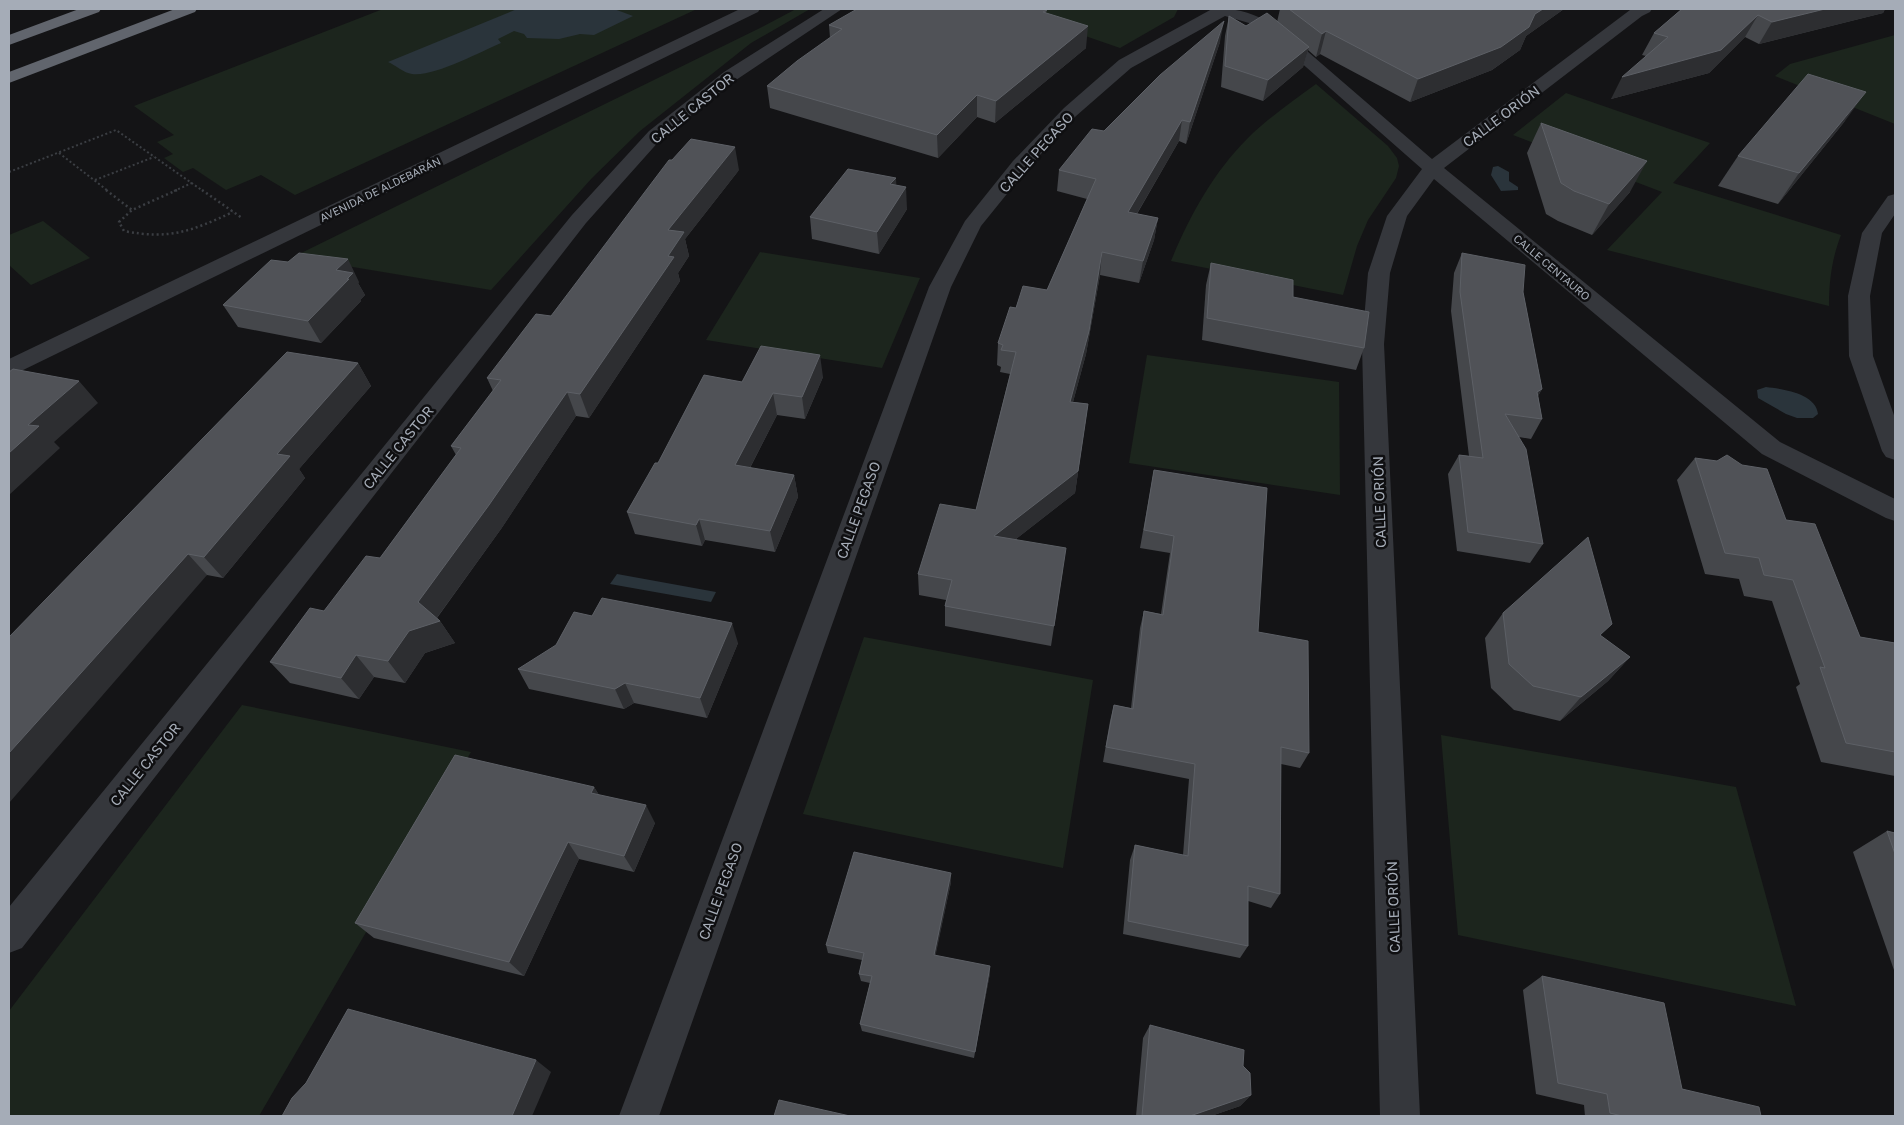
<svg xmlns="http://www.w3.org/2000/svg" width="1904" height="1125" font-family="'Golos Text',sans-serif">
<rect width="100%" height="100%" fill="#141416"/>
<!-- green -->
<g fill="#1c251d">
<polygon points="383,9 697,9 295,195 261,175 226,190 193,168 183,172 164,158 173,154 157,142 174,135 134,106"/>
<polygon points="796,9 810,9 751,43 640,131 592,178 491,290 293,257 760,28"/>
<polygon points="1021,9 1178,9 1174,17 1120,48 1016,12"/>
<polygon points="1895,35 1895,124 1775,76 1790,64"/>
<path d="M 1316,84 L 1388,146 L 1397,158 L 1399,166 L 1396,178 L 1368,220 L 1357,246 L 1343,295 L 1171,261 C 1189,217 1213,173 1247,139 C 1268,118 1293,101 1316,84 Z"/>
<path d="M 1566,93 L 1710,143 L 1673,183 L 1841,235 C 1832,258 1829,281 1829,306 L 1607,250 L 1662,192 L 1513,135 Z"/>
<polygon points="43,221 90,258 31,285 9,265 9,235"/>
<polygon points="760,252 920,278 882,368 706,340"/>
<polygon points="1147,355 1339,382 1340,495 1129,463"/>
<polygon points="864,637 1093,680 1063,868 803,814"/>
<polygon points="242,705 471,752 259,1116 9,1116 9,1011"/>
<polygon points="1441,735 1736,787 1796,1006 1458,935"/>
</g>
<!-- water -->
<g fill="#2a343b">
<path d="M 517,9 L 614,9 L 633,16 L 594,35 L 580,34 L 559,39 L 527,38 L 524,34 L 514,31 L 498,39 L 501,43 C 480,52 434,77 412,74 C 404,73 395,65 388,62 Z"/>
<polygon points="1498,166 1509,172 1509,181 1518,187 1518,190 1501,191 1491,175 1493,167"/>
<path d="M 1766,387 C 1782,389 1816,393 1818,414 L 1813,418 L 1797,418 L 1786,414 L 1758,398 L 1757,390 Z"/>
<polygon points="617,574 716,592 711,602 610,584"/>
</g>
<g fill="none" stroke-linecap="round" stroke-linejoin="round">
<!-- path-far1 -->
<g stroke="#3b3e43" stroke-width="2" stroke-dasharray="2 2.5" stroke-linecap="butt">
<polyline points="59,153 108,191"/>
<polyline points="9,172 116,130 203,191"/>
<polyline points="95,180 154,157"/>
<polyline points="174,191 192,183"/>
</g>
<!-- path -->
<g stroke="#3b3e43" stroke-width="2.5" stroke-dasharray="2 3" stroke-linecap="butt">
<polyline points="106,190 132,210"/>
<path d="M 177,190 L 132,210 L 119,222 L 124,231 C 171,240 191,231 233,212"/>
<polyline points="202,190 242,218"/>
</g>
<!-- minor -->
<g fill="#35373c" fill-rule="evenodd">
<polygon points="740,9 760,9 758,12 17,373 9,376 9,359"/>
<polygon points="824,9 842,9 736,80 661,139 586,223 22,948 9,953 9,907 572,215 649,131 724,72"/>
<path d="M 1212,9 C 1242,7 1260,16 1285,32 L 1432,159 L 1630,10 L 1652,9 L 1650,12 L 1642,16 L 1444,168 L 1780,442 L 1895,499 L 1895,521 L 1886,518 L 1762,454 L 1434,179 L 1407,216 L 1390,273 L 1384,344 L 1420,1116 L 1380,1116 L 1362,344 L 1368,273 L 1387,216 L 1422,169 L 1273,38 L 1249,23 L 1225,16 L 1131,68 L 1076,116 L 1027,169 L 981,226 L 951,287 L 659,1116 L 619,1116 L 929,287 L 965,221 L 1013,161 L 1064,108 L 1119,60 Z"/>
<polygon points="1895,194 1895,214 1882,233 1870,296 1873,356 1895,418 1895,460 1886,457 1882,451 1849,356 1848,296 1862,233 1888,196"/>
</g>
<!-- motorway -->
<g fill="#61656d" fill-rule="evenodd">
<polygon points="79,9 101,9 99,12 9,45 9,35"/>
<polygon points="175,9 197,9 195,12 9,83 9,72"/>
</g>
</g>
<!-- wall -->
<g fill="#45474b">
<polygon points="1280,9 1564,9 1526,36 1520,50 1492,70 1410,102 1320,54 1316,57 1308,50 1303,67 1263,101 1221,87 1225,36 1229,16 1246,26 1277,22"/>
<polygon points="1682,9 1885,9 1883,13 1759,44 1745,37 1709,73 1611,99 1646,56 1642,55 1654,33"/>
<polygon points="1047,10 1046,13 1086,48 995,123 977,117 938,158 770,108 767,86 830,38 829,25"/>
<polygon points="1220,42 1186,144 1179,141 1137,214 1158,218 1154,240 1139,283 1100,275 1086,354 1073,402 1088,404 1075,493 1016,539 1063,569 1051,646 945,626 945,606 946,600 919,595 918,574 976,510 1010,374 1000,372 1001,367 997,365 998,343 1016,308 1047,290 1087,199 1057,191 1059,170 1104,131"/>
<polygon points="1845,121 1778,204 1718,186 1738,156"/>
<polygon points="1541,123 1630,192 1592,235 1558,221 1546,214 1527,153"/>
<polygon points="739,170 685,239 689,256 678,273 680,281 589,418 576,416 501,529 437,618 440,621 455,643 425,653 405,683 374,677 359,699 290,683 270,662 380,558 456,455 451,446 493,391 487,378 551,316"/>
<polygon points="896,178 896,185 907,209 879,254 812,239 810,217"/>
<polygon points="1462,253 1523,292 1542,389 1538,396 1542,419 1531,439 1519,437 1543,544 1530,563 1457,551 1448,474 1459,455 1469,456 1451,311 1454,273"/>
<polygon points="1211,263 1293,297 1364,348 1356,370 1202,340 1206,285"/>
<polygon points="359,282 358,283 365,295 360,300 361,301 321,343 238,327 223,305"/>
<polygon points="358,363 371,386 299,469 305,478 223,578 207,575 9,637"/>
<polygon points="823,377 805,419 777,415 750,468 794,475 798,497 775,552 705,540 702,546 635,534 627,512 658,463 742,382"/>
<polygon points="1695,458 1786,520 1860,637 1895,643 1895,776 1821,762 1796,687 1800,684 1772,601 1744,596 1739,579 1705,574 1677,480"/>
<polygon points="1154,470 1258,632 1309,753 1300,768 1281,764 1280,894 1271,908 1248,901 1248,946 1240,958 1123,934 1130,860 1135,845 1183,855 1189,779 1103,762 1110,721 1114,705 1131,708 1140,628 1144,611 1161,614 1170,553 1140,548"/>
<polygon points="1503,613 1601,636 1630,657 1608,681 1560,721 1514,710 1491,688 1485,638"/>
<polygon points="738,643 707,718 634,703 624,709 529,689 518,669"/>
<polygon points="594,787 599,795 655,823 634,872 579,859 524,976 374,938 355,923"/>
<polygon points="1887,831 1895,854 1895,973 1853,852"/>
<polygon points="951,882 935,956 990,973 974,1058 862,1031 860,1024 870,983 861,981 859,974 862,960 828,953 826,945"/>
<polygon points="1542,976 1682,1089 1761,1116 1585,1116 1584,1105 1536,1094 1523,990"/>
<polygon points="1150,1025 1243,1066 1251,1095 1240,1106 1211,1116 1136,1116 1143,1038"/>
</g>
<!-- shaded-wall -->
<g fill="#2d2e31">
<polygon points="1543,9 1564,9 1526,36 1520,50 1492,70 1410,102 1418,79 1535,14"/>
<polygon points="1825,9 1885,9 1883,13 1759,44 1772,22"/>
<polygon points="1758,15 1745,37 1709,73 1611,99 1622,77"/>
<polygon points="1224,21 1220,42 1186,144 1190,122"/>
<polygon points="1088,26 1086,48 995,123 996,101"/>
<polygon points="1326,31 1320,54 1316,57 1322,34"/>
<polygon points="1309,47 1303,67 1263,101 1268,80"/>
<polygon points="1866,92 1845,121 1778,204 1799,173"/>
<polygon points="977,95 977,117 938,158 937,135"/>
<polygon points="1182,120 1179,141 1125,234 1128,212"/>
<polygon points="735,147 739,170 685,239 689,256 678,273 680,281 589,418 580,394 668,256 668,230"/>
<polygon points="1647,161 1630,192 1592,235 1609,204"/>
<polygon points="896,178 897,200 890,184"/>
<polygon points="906,187 907,209 879,254 877,232"/>
<polygon points="1158,218 1154,240 1139,283 1143,261"/>
<polygon points="1102,252 1100,275 1086,354 1067,424 1070,402"/>
<polygon points="348,259 359,282 358,283 365,295 360,300 361,301 321,343 308,321 336,270"/>
<polygon points="820,355 823,377 805,419 802,397"/>
<polygon points="358,363 371,386 299,469 305,478 223,578 204,557 277,454"/>
<polygon points="79,381 98,403 54,442 60,448 9,495 9,453 28,425"/>
<polygon points="1542,389 1531,409 1537,392"/>
<polygon points="567,392 576,416 501,529 433,623 440,621 455,643 425,653 405,683 388,661 418,602"/>
<polygon points="773,393 777,415 740,487 735,465"/>
<polygon points="1088,404 1075,493 993,557 994,536"/>
<polygon points="794,475 798,497 775,552 770,531"/>
<polygon points="699,519 705,540 702,546 696,525"/>
<polygon points="188,554 207,575 9,803 9,753"/>
<polygon points="732,623 738,643 707,718 700,698"/>
<polygon points="356,655 374,677 359,699 341,678"/>
<polygon points="1630,657 1608,681 1560,721 1581,697"/>
<polygon points="625,683 634,703 624,709 615,689"/>
<polygon points="594,787 605,805 591,793"/>
<polygon points="646,805 655,823 634,872 624,856"/>
<polygon points="568,842 579,859 524,976 509,962"/>
<polygon points="951,873 951,882 934,963 934,955"/>
<polygon points="990,966 990,973 974,1058 975,1052"/>
<polygon points="536,1060 551,1072 532,1116 512,1116"/>
<polygon points="1251,1095 1240,1106 1211,1116 1190,1116"/>
</g>
<!-- building -->
<g fill="#505257" stroke="#5d6066">
<polygon points="857,9 1043,9 1047,10 1043,12 1088,26 996,101 977,95 937,135 767,86 797,61 842,29 829,25"/>
<polygon points="1289,9 1543,9 1535,14 1529,27 1501,47 1418,79 1326,31 1322,34"/>
<polygon points="1682,9 1825,9 1772,22 1758,15 1721,50 1622,77 1668,37 1654,33"/>
<polygon points="1267,13 1309,47 1268,80 1225,66 1229,16 1246,26"/>
<polygon points="1224,21 1190,122 1182,120 1128,212 1158,218 1143,261 1102,252 1089,331 1070,402 1088,404 1078,471 994,536 1066,548 1054,626 945,606 952,580 918,574 940,504 976,510 1016,352 1001,350 1003,345 998,343 1010,307 1016,308 1023,286 1047,290 1096,179 1059,170 1092,129 1104,131 1160,75"/>
<polygon points="1808,74 1866,92 1799,173 1738,156"/>
<polygon points="1541,123 1647,161 1609,204 1574,191 1561,183"/>
<polygon points="691,139 735,147 668,230 684,232 668,256 674,257 580,394 567,392 489,505 418,602 440,621 409,631 388,661 356,655 341,678 270,662 310,608 324,611 366,556 380,558 461,448 451,446 501,380 487,378 536,314 551,316 669,160 672,160"/>
<polygon points="848,169 896,178 890,184 906,187 877,232 810,217"/>
<polygon points="299,253 348,259 336,270 353,273 347,279 349,279 308,321 223,305 271,260 288,262"/>
<polygon points="1462,253 1525,265 1523,292 1542,389 1537,392 1542,419 1505,414 1526,449 1543,544 1468,532 1459,455 1483,458 1460,292"/>
<polygon points="1211,263 1293,280 1293,297 1369,312 1364,348 1207,318"/>
<polygon points="761,346 820,355 802,397 773,393 735,465 794,475 770,531 699,519 696,525 627,512 655,463 658,463 704,375 742,382"/>
<polygon points="287,352 358,363 277,454 290,456 204,557 188,554 9,753 9,637"/>
<polygon points="13,369 79,381 28,425 39,426 9,453 9,372"/>
<polygon points="1727,455 1742,465 1767,469 1786,520 1815,524 1860,637 1895,643 1895,752 1846,743 1820,667 1825,668 1793,580 1764,575 1759,558 1725,553 1695,458 1717,461"/>
<polygon points="1154,470 1267,488 1258,632 1308,641 1309,753 1281,747 1280,894 1248,886 1248,946 1128,921 1135,845 1188,856 1195,764 1106,747 1114,705 1133,709 1144,611 1163,615 1174,536 1144,530"/>
<polygon points="1588,537 1612,624 1600,635 1630,657 1581,697 1533,686 1509,664 1503,613"/>
<polygon points="602,598 732,623 700,698 625,683 615,689 518,669 556,645 574,612 592,616"/>
<polygon points="455,755 594,787 591,793 646,805 624,856 568,842 509,962 355,923"/>
<polygon points="1887,831 1895,833 1895,854"/>
<polygon points="854,852 951,873 934,955 990,966 975,1052 860,1024 872,976 859,974 864,953 826,945"/>
<polygon points="1542,976 1664,1003 1682,1089 1759,1107 1761,1116 1622,1116 1610,1113 1607,1094 1558,1083"/>
<polygon points="348,1009 536,1060 512,1116 282,1116 292,1098 306,1083"/>
<polygon points="1150,1025 1244,1050 1243,1066 1250,1073 1251,1095 1190,1116 1142,1116"/>
<polygon points="779,1100 850,1116 774,1116"/>
</g>
<g text-anchor="middle" dominant-baseline="central" stroke-width="5" stroke-linejoin="round" paint-order="stroke">
<!-- far-street labels -->
<g font-size="11" fill="#a5acb7" stroke="#0f0f11">
<text transform="translate(380 189) rotate(-26)">AVENIDA DE ALDEBARÁN</text>
<text transform="translate(1552 267) rotate(40)">CALLE CENTAURO</text>
</g>
<!-- street labels -->
<g font-size="14" fill="#a5acb7" stroke="#0f0f11">
<text transform="translate(692 108) rotate(-39)">CALLE CASTOR</text>
<text transform="translate(1501 116) rotate(-37)">CALLE ORIÓN</text>
<text transform="translate(1036 152) rotate(-48)">CALLE PEGASO</text>
<text transform="translate(398 447) rotate(-51)">CALLE CASTOR</text>
<text transform="translate(1379 502) rotate(-92)">CALLE ORIÓN</text>
<text transform="translate(858 510) rotate(-70)">CALLE PEGASO</text>
<text transform="translate(145 764) rotate(-51)">CALLE CASTOR</text>
<text transform="translate(720 891) rotate(-70)">CALLE PEGASO</text>
<text transform="translate(1393 907) rotate(-92)">CALLE ORIÓN</text>
</g>
</g>
<!-- border -->
<rect width="1904" height="1125" fill="none" stroke="#a5acb7" stroke-width="20"/>
</svg>
